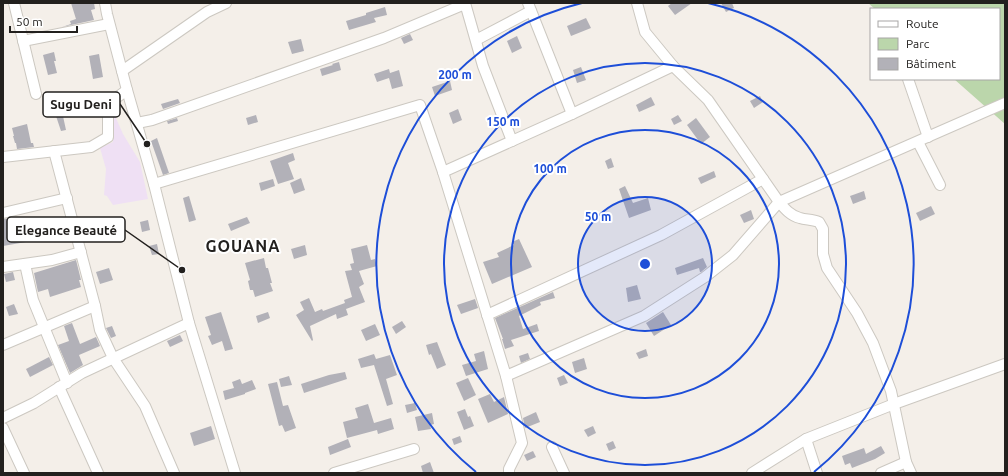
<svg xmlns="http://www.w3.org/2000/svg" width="1008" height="476" font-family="Ubuntu,sans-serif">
<rect width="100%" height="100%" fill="#f4efe9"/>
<!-- commercial -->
<polygon fill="#efe0f4" points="111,107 123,134 140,162 148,199 113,205 107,196 104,195 106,169 100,148 113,142"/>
<!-- green -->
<polygon fill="#bbd6ab" points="868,3 1005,3 1005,124 954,79 999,79 999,9 875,9"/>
<!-- building -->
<g fill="#b2b1b8">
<polygon points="71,3 94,3 95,9 91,10 94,20 62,27 71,24 70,21 76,19"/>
<polygon points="672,3 692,3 675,15 668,6"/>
<polygon points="721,3 732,3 734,8 726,12"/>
<polygon points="385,7 387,15 374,18 376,22 349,30 346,21 366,15 366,13"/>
<polygon points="586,18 591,28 571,36 567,26"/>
<polygon points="410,34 413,40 404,44 401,38"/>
<polygon points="517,36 522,48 512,53 507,41"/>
<polygon points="301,39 304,51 292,54 288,42"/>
<polygon points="54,52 56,61 54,61 57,73 48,75 43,55"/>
<polygon points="99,54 103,77 93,79 89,56"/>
<polygon points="339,62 341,70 322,76 320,69 333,65 332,64"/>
<polygon points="581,67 586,80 577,83 573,70"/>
<polygon points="389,69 390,73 399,70 403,86 392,89 389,78 377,82 374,74"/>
<polygon points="450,81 452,90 435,96 432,87"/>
<polygon points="69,92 73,104 61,107 66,130 61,131 50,98"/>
<polygon points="760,96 763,102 754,108 750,101"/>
<polygon points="651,97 655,105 639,112 636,105"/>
<polygon points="178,99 180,103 163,109 161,104"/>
<polygon points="458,109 462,120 453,124 449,113"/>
<polygon points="256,115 258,122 248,125 246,118"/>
<polygon points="678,115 682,121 674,125 671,119"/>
<polygon points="177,118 178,121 168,124 167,121"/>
<polygon points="696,118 710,137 701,144 687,125"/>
<polygon points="27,124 31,143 33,143 34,147 17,149 16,143 15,143 13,136 14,136 12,128"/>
<polygon points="157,138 169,173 163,175 151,141"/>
<polygon points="293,153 295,160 288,163 294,179 278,184 270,161"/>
<polygon points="611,158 614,167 608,169 605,161"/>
<polygon points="714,171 716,177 701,184 698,178"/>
<polygon points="301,178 305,190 294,194 290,183"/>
<polygon points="273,179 275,186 261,191 259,183"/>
<polygon points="625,186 633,203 648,198 651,210 629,218 619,189"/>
<polygon points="864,191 866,199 853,204 850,196"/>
<polygon points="189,196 196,220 189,222 183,198"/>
<polygon points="931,206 935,214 920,221 916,213"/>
<polygon points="751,210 754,219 744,223 740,215"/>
<polygon points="247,217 250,223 231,231 228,224"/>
<polygon points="10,218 11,223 21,220 26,242 3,246 3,219"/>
<polygon points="148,220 150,230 142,232 140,222"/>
<polygon points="519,239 532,267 492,284 483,262 499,257 497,253 514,245 512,242"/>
<polygon points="157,244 159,254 152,255 149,246"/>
<polygon points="305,245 307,255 294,259 291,249"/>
<polygon points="367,245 371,260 375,259 377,266 359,271 364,284 359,287 365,302 346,309 348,315 337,319 336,314 310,326 313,340 312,341 296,315 304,310 300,302 309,298 315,312 322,309 323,311 345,303 344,300 352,297 345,271 352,270 350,264 354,263 351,249"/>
<polygon points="264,258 266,268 268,268 272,283 270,283 273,291 255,297 253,290 250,290 248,281 250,280 245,263"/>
<polygon points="703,258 707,267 701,272 700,272 699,268 677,275 675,268"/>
<polygon points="76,260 81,280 79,280 81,287 50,297 48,289 38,292 34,273"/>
<polygon points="109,268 113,280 100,284 96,272"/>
<polygon points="13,272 15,280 6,282 4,274"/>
<polygon points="637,285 641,299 628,302 626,288"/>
<polygon points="553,292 555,298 540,302 541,305 519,316 523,329 537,324 539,331 511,340 514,346 505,349 502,339 503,339 495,318"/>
<polygon points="475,299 478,308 461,314 457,305"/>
<polygon points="14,304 18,314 9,316 6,307"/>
<polygon points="221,312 233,349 225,351 222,341 212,345 208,336 211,335 205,317"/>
<polygon points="268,312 270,318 258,323 256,316"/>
<polygon points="663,312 671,325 654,336 646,323"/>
<polygon points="402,321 406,327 396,334 392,327"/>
<polygon points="72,323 80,344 96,337 100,346 79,355 83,365 70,373 58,345 69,341 64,326"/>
<polygon points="375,324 380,335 366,341 361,330"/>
<polygon points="112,326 116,336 111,338 106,328"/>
<polygon points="180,335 183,341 170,347 167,341"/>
<polygon points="437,342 446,365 437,369 431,354 429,355 426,345"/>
<polygon points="646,349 648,356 639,359 636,353"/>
<polygon points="484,351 488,369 466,376 462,365 476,361 474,354"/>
<polygon points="528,353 530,359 521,363 519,356"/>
<polygon points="374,354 376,359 390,355 397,375 386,379 393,404 387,406 374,365 361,368 358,359"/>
<polygon points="49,357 53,365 30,377 26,369"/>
<polygon points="584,358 587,369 575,373 572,362"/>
<polygon points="345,372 347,379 304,393 301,384 329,375"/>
<polygon points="564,375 568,383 560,386 557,378"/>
<polygon points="289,376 292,385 281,387 279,379"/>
<polygon points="468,378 476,395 464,401 456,383"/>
<polygon points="240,379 242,384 252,380 256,389 245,393 245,394 225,400 223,391 234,388 232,382"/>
<polygon points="277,382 283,406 288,405 296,428 285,432 282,425 279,426 268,384"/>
<polygon points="490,394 494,402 504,397 508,414 488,423 478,399"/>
<polygon points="415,403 417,410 407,413 405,405"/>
<polygon points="368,404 374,423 391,418 394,429 378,434 377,430 347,438 343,422 358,418 355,408"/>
<polygon points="465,409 468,417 470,416 474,426 464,430 457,412"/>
<polygon points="536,412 540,422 525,428 523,418"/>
<polygon points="432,413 434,424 430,425 431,429 418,431 415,417"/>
<polygon points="211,426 215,439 194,446 190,433"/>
<polygon points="593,426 596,433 588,437 584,430"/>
<polygon points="460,436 462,442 454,445 452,439"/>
<polygon points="348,439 351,447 330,455 328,447"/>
<polygon points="613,441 616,448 609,451 606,444"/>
<polygon points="881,446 885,453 875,459 852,468 850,463 845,465 842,456 864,448 866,454"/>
<polygon points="533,451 536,457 527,461 524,455"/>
<polygon points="430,462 434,473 423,473 421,466"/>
</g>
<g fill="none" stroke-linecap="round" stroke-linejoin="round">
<defs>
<g id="minor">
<polyline points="14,3 36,94"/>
<polyline points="105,3 107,14 127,90 154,184 189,323 235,473"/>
<polyline points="465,3 483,66 512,141"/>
<polyline points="528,3 572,114"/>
<path d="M 637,3 L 645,32 L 673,66 L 708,100 L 779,202 C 785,209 791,216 800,218 C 806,220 812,219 819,222 L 823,229 L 823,254 L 827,268 L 857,313 L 873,343 L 891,391 L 906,462 L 911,473"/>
<polyline points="476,40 531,11"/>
<polyline points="23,41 109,24"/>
<polyline points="122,71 207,12 226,3"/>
<polyline points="908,79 928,137"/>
<polyline points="137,123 152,120 384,38 465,4"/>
<polyline points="918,142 940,185"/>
<polyline points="54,151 95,306 100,330 113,358 145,406 174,473"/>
<polyline points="3,157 91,147 108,137 108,104 127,90"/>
<polyline points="443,172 572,114 673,66"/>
<polyline points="154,184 420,105 443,172 506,376 644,316 705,277 733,255 779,202 1005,103"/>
<polyline points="3,213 67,198"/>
<polyline points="25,264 33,300 67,383"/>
<polyline points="3,267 52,260 81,252"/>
<polyline points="487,315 661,235 763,179"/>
<polyline points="3,345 95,306"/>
<polyline points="506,376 522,443 509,469 509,473"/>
<polyline points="59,387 98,473"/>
<polyline points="3,418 34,403 82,373 189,323"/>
<polyline points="3,428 24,473"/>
<polyline points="806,439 817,473"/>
<polyline points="552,447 564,473"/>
<polyline points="334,473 414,449"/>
<polyline points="752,473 806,439 894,404 1005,364"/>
<polyline points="881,473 906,462"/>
</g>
</defs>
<!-- minor casing -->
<use href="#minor" stroke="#ccc8c1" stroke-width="12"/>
<!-- minor -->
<use href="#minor" stroke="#fff" stroke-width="10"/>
</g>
<!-- distance rings -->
<circle cx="645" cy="264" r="67" fill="#1d4ed8" fill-opacity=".12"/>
<g fill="none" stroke="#1d4ed8" stroke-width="2">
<circle cx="645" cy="264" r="67"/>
<circle cx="645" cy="264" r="134"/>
<circle cx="645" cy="264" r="201"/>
<path d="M476 472A268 268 0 0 1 582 3M708 3A268 268 0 0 1 814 472"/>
</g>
<g text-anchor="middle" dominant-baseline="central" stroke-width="4" stroke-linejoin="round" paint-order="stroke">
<!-- district labels -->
<g font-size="16" font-weight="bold" letter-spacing="1" fill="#22201e" stroke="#fff">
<text x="243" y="246">GOUANA</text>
</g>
</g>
<circle cx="645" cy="264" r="6" fill="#1d4ed8" stroke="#fff" stroke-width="2"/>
<g font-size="12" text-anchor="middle" font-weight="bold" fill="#1d4ed8" stroke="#fff" stroke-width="4" stroke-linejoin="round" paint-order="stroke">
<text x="455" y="79">200 m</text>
<text x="503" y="126">150 m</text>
<text x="550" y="173">100 m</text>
<text x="598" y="221">50 m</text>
</g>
<!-- callouts -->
<path fill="none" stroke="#22201e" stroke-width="1.5" d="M147 144L120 104M182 270L125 230"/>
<g fill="#22201e" stroke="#fff" stroke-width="1.5">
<circle cx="147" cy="144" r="4"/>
<circle cx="182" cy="270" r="4"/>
</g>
<g fill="#fff" stroke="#22201e" stroke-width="1.5">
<rect x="43" y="92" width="77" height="25" rx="4"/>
<rect x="7" y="217" width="118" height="25" rx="4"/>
</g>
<g font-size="13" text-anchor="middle" font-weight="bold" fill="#22201e">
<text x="81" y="109">Sugu Deni</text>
<text x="66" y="235">Elegance Beauté</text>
</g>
<!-- border -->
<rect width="1008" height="476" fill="none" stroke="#22201e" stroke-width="8"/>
<!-- legend -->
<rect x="870" y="8" width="130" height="72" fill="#ffffff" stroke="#a7a6a5"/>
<rect x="878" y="21" width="20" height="6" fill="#ffffff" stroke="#a7a6a5"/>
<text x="906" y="28" font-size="12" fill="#22201e">Route</text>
<rect x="878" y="38" width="20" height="12" fill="#bbd6ab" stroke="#a7a6a5"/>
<text x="906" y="48" font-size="12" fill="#22201e">Parc</text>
<rect x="878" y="58" width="20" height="12" fill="#b2b1b8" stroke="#a7a6a5"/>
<text x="906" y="68" font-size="12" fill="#22201e">Bâtiment</text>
<!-- scale -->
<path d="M10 26v6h67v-6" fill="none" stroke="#22201e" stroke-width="2"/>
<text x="16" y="26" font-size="12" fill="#22201e" stroke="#ffffff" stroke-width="3" paint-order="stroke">50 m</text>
</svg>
